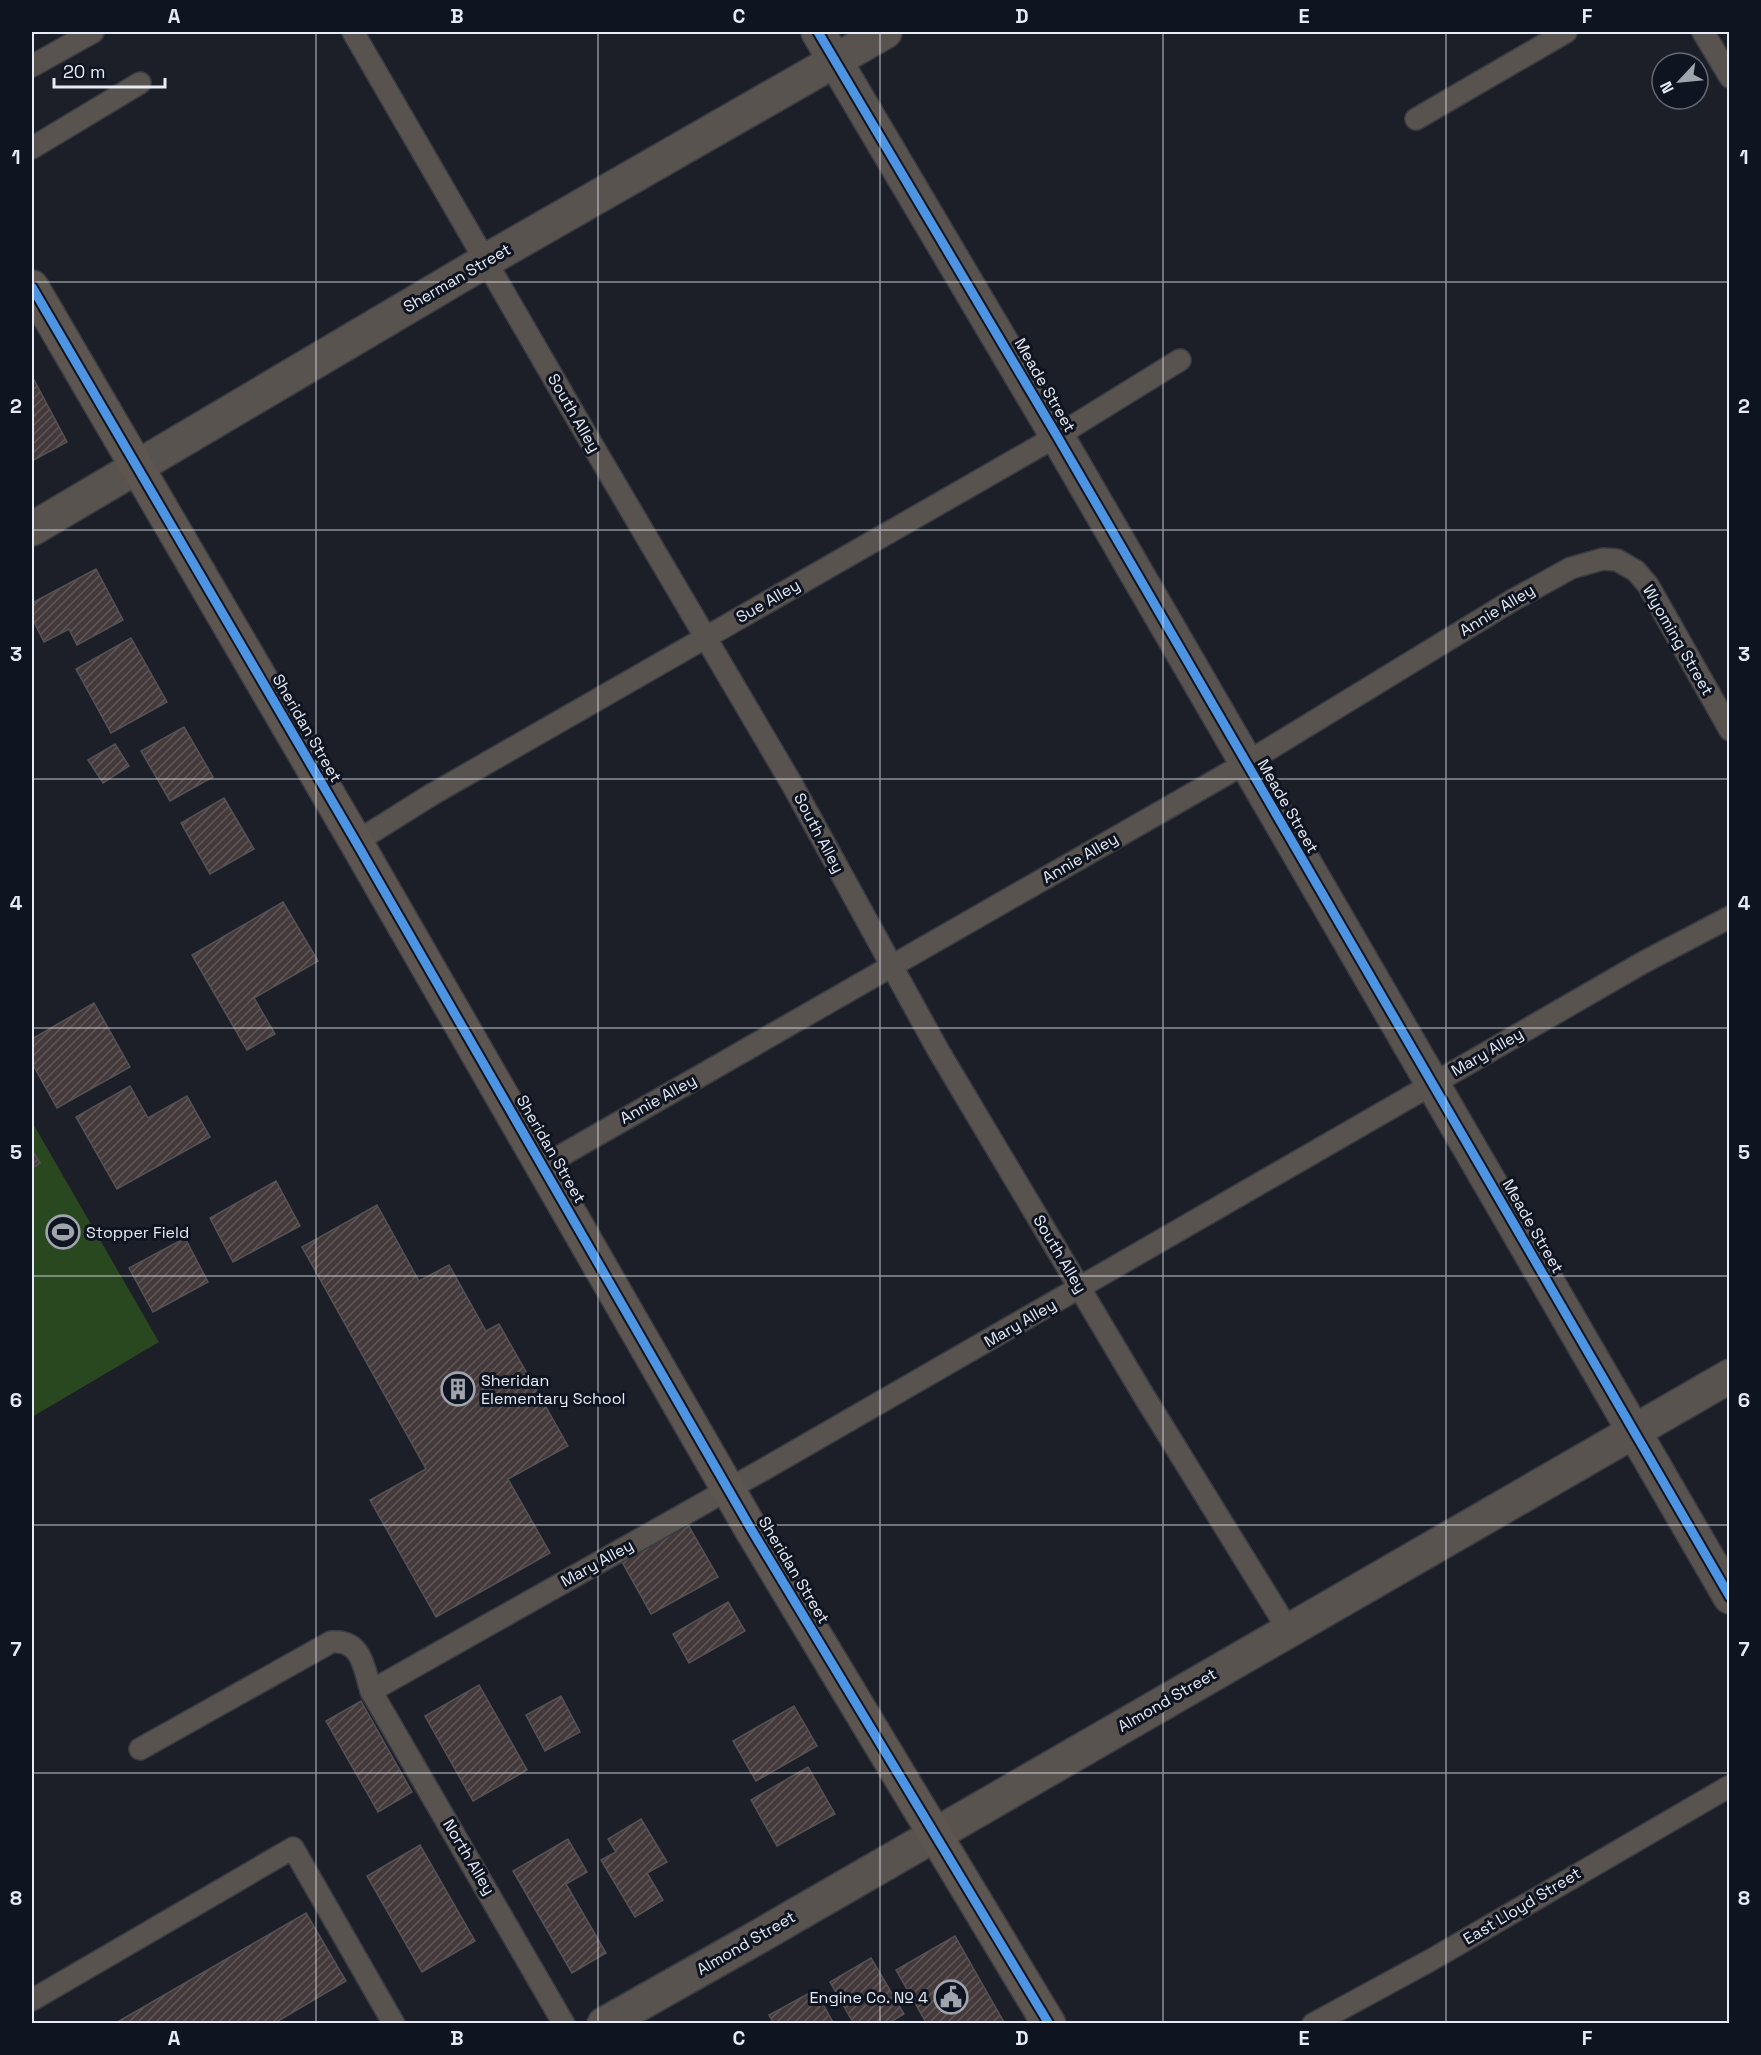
<svg xmlns="http://www.w3.org/2000/svg" width="1761" height="2055" font-family="'Space Grotesk',sans-serif">
<defs>
<pattern id="building-hatch" width="6" height="6" patternUnits="userSpaceOnUse" patternTransform="scale(1.5)"><rect width="6" height="6" fill="#453a3b"/><path d="M-1 1l2-2M0 6l6-6M5 7l2-2" fill="none" stroke="#605758"/></pattern>
</defs>
<rect width="100%" height="100%" fill="#1c1f27"/>
<!-- pitch -->
<polygon fill="#294820" points="32,1122 159,1342 32,1417"/>
<!-- building -->
<g fill="url(#building-hatch)" stroke="#555255" stroke-width="1.5">
<polygon points="32,376 67,442 32,461"/>
<polygon points="96,569 123,620 77,645 69,629 44,642 32,618 32,603"/>
<polygon points="131,638 167,702 111,733 76,669"/>
<polygon points="184,727 213,777 170,801 141,751"/>
<polygon points="115,744 129,766 103,783 88,760"/>
<polygon points="224,798 254,849 210,874 181,823"/>
<polygon points="283,902 318,961 254,998 275,1034 247,1050 192,955"/>
<polygon points="94,1003 130,1067 57,1108 32,1063 32,1039"/>
<polygon points="130,1086 148,1118 187,1096 210,1137 117,1189 76,1117"/>
<polygon points="32,1150 40,1163 32,1168"/>
<polygon points="276,1181 300,1226 233,1262 210,1218"/>
<polygon points="377,1205 419,1281 449,1265 486,1331 499,1324 568,1446 508,1479 550,1553 436,1617 370,1500 426,1469 302,1247"/>
<polygon points="185,1238 208,1282 153,1312 129,1268"/>
<polygon points="687,1523 718,1577 651,1614 621,1560"/>
<polygon points="728,1602 745,1631 689,1663 673,1634"/>
<polygon points="479,1685 527,1770 473,1801 425,1716"/>
<polygon points="561,1696 580,1732 545,1751 526,1715"/>
<polygon points="361,1701 412,1792 378,1812 326,1721"/>
<polygon points="794,1706 817,1746 756,1781 733,1741"/>
<polygon points="808,1767 835,1814 777,1846 751,1800"/>
<polygon points="641,1819 667,1862 647,1873 663,1900 635,1917 601,1860 616,1852 608,1839"/>
<polygon points="568,1839 587,1872 566,1884 606,1953 572,1973 513,1871"/>
<polygon points="420,1845 475,1941 422,1972 367,1876"/>
<polygon points="306,1913 346,1981 273,2024 114,2024"/>
<polygon points="955,1936 1005,2024 927,2024 896,1970"/>
<polygon points="871,1958 904,2014 887,2024 854,2024 830,1982"/>
<polygon points="815,1990 834,2024 774,2024 769,2015"/>
</g>
<g fill="none" stroke-linecap="round" stroke-linejoin="round">
<defs>
<g id="lane">
<polyline points="353,32 583,429 793,786 938,1050 1144,1396 1289,1631"/>
<polyline points="1703,32 1730,77"/>
<polyline points="32,66 93,32"/>
<polyline points="1416,119 1566,32"/>
<polyline points="32,148 140,83"/>
<polyline points="356,842 431,795 1057,436 1180,360"/>
<polyline points="543,1166 1246,763 1513,600 1571,568 1603,559 1617,560 1636,571 1648,585 1730,730"/>
<polyline points="371,1691 768,1467 1644,962 1730,917"/>
<path d="M 140,1749 L 331,1642 C 362,1639 364,1668 371,1691 L 564,2024"/>
<polyline points="32,2000 293,1848 394,2024"/>
<polyline points="1313,2024 1431,1960 1730,1786"/>
</g>
<g id="street">
<polyline points="818,32 1057,436 1730,1597"/>
<polyline points="32,529 487,260 885,32"/>
<polyline points="604,2024 751,1941 1730,1376"/>
</g>
<polyline id="secondary" points="32,287 356,842 751,1529 1049,2024"/>
</defs>
<!-- lane casing -->
<use href="#lane" stroke="#393c43" stroke-width="24"/>
<!-- street casing -->
<use href="#street" stroke="#393c43" stroke-width="36"/>
<!-- secondary casing -->
<use href="#secondary" stroke="#393c43" stroke-width="36"/>
<!-- lane -->
<use href="#lane" stroke="#59534f" stroke-width="21"/>
<!-- street -->
<use href="#street" stroke="#59534f" stroke-width="33"/>
<!-- secondary -->
<use href="#secondary" stroke="#5d554f" stroke-width="33"/>
<defs>
<g id="cycleway">
<polyline points="818,32 1057,436 1730,1597"/>
<polyline points="32,287 356,842 751,1529 1049,2024"/>
</g>
</defs>
<!-- cycleway casing -->
<use href="#cycleway" stroke="#0f1421" stroke-width="13"/>
<!-- cycleway -->
<use href="#cycleway" stroke="#4d94e3" stroke-width="9"/>
</g>
<!-- grid -->
<path fill="none" stroke="#e7ebf5" stroke-width="1.5" stroke-opacity="0.55" d="M 316,32 L 316,2024M 598,32 L 598,2024M 880,32 L 880,2024M 1163,32 L 1163,2024M 1446,32 L 1446,2024M 32,282 L 1730,282M 32,530 L 1730,530M 32,779 L 1730,779M 32,1028 L 1730,1028M 32,1276 L 1730,1276M 32,1525 L 1730,1525M 32,1773 L 1730,1773"/>
<!-- icons -->
<defs>
<symbol id="stadium-ring" viewBox="-11 -11 22 22"><circle r="9.5" fill="#0f1421" stroke="#a0a4ad" stroke-width="1.5"/><path d="M0-5a6.5 5 0 1 0 0 10a6.5 5 0 1 0 0-10ZM-3.5-1.8h7v3.6h-7Z" fill="#a0a4ad"/></symbol>
<symbol id="building-ring" viewBox="-11 -11 22 22"><circle r="9.5" fill="#0f1421" stroke="#a0a4ad" stroke-width="1.5"/><path d="M-4-6H4V6H1V3H-1V6H-4ZM-2.5-4.3h1.7v1.8h-1.7ZM.8-4.3h1.7v1.8H.8ZM-2.5-1h1.7V.8h-1.7ZM.8-1h1.7V.8H.8Z" fill="#a0a4ad"/></symbol>
<symbol id="civic-ring" viewBox="-11 -11 22 22"><circle r="9.5" fill="#0f1421" stroke="#a0a4ad" stroke-width="1.5"/><path d="M-.6-6.5H3V-4.5H.6V-3L4-1V1h2V6H-6V1h2V-1L-.6-3ZM-1.2 2.5V6h2.4V2.5Z" fill="#a0a4ad"/></symbol>
</defs>
<g fill-rule="evenodd">
<use href="#stadium-ring" x="44" y="1213" width="38" height="38"/>
<use href="#building-ring" x="439" y="1370" width="38" height="38"/>
<use href="#civic-ring" x="932" y="1978" width="38" height="38"/>
</g>
<g text-anchor="middle" dominant-baseline="central" stroke-width="6" stroke-linejoin="round" paint-order="stroke">
<!-- street labels -->
<g font-size="16" fill="#e7ebf5" stroke="#0f1421">
<text transform="translate(457 278) rotate(-30)">Sherman Street</text>
<text transform="translate(1045 385) rotate(60)">Meade Street</text>
<text transform="translate(574 413) rotate(60)">South Alley</text>
<text transform="translate(768 601) rotate(-30)">Sue Alley</text>
<text transform="translate(1497 610) rotate(-31)">Annie Alley</text>
<text transform="translate(1678 640) rotate(60)">Wyoming Street</text>
<text transform="translate(307 728) rotate(60)">Sheridan Street</text>
<text transform="translate(1288 806) rotate(60)">Meade Street</text>
<text transform="translate(819 833) rotate(62)">South Alley</text>
<text transform="translate(1080 858) rotate(-30)">Annie Alley</text>
<text transform="translate(1487 1052) rotate(-30)">Mary Alley</text>
<text transform="translate(658 1099) rotate(-29)">Annie Alley</text>
<text transform="translate(551 1149) rotate(60)">Sheridan Street</text>
<text transform="translate(1533 1226) rotate(60)">Meade Street</text>
<text transform="translate(1060 1254) rotate(59)">South Alley</text>
<text transform="translate(1020 1323) rotate(-30)">Mary Alley</text>
<text transform="translate(597 1563) rotate(-29)">Mary Alley</text>
<text transform="translate(794 1570) rotate(59)">Sheridan Street</text>
<text transform="translate(1167 1700) rotate(-30)">Almond Street</text>
<text transform="translate(469 1857) rotate(59)">North Alley</text>
<text transform="translate(1522 1906) rotate(-31)">East Lloyd Street</text>
<text transform="translate(746 1943) rotate(-30)">Almond Street</text>
</g>
<!-- poi labels -->
<g font-size="16" fill="#e7ebf5" stroke="#0f1421" text-anchor="start">
<text x="86" y="1232">Stopper Field</text>
<text x="481" y="1380">Sheridan<tspan x="481" dy="18">Elementary School</tspan></text>
<text x="928" y="1997" text-anchor="end">Engine Co. № 4</text>
</g>
</g>
<!-- border -->
<rect width="1761" height="2055" fill="none" stroke="#0f1421" stroke-width="66"/>
<!-- north arrow -->
<g transform="translate(1680 81) rotate(244)"><circle r="28" fill="#0f1421" stroke="#656a76" stroke-width="1.5"/>
<path d="M0-4.5L10 22L0 15L-10 22Z" fill="#a0a4ad"/>
<text y="-9" font-size="16" font-weight="bold" text-anchor="middle" fill="#e7ebf5">N</text>
</g>
<!-- scale -->
<path d="M54 78v9h111v-9" fill="none" stroke="#e7ebf5" stroke-width="3"/>
<text x="63" y="78" font-size="18" fill="#e7ebf5" stroke="#0f1421" stroke-width="4.5" paint-order="stroke">20 m</text>
<rect x="33" y="33" width="1695" height="1989" fill="none" stroke="#e7ebf5" stroke-width="2"/>
<g font-size="20" text-anchor="middle" font-weight="bold" fill="#e7ebf5">
<text x="174" y="23">A</text>
<text x="457" y="23">B</text>
<text x="739" y="23">C</text>
<text x="1022" y="23">D</text>
<text x="1304" y="23">E</text>
<text x="1587" y="23">F</text>
<text x="16" y="164">1</text>
<text x="1744" y="164">1</text>
<text x="16" y="413">2</text>
<text x="1744" y="413">2</text>
<text x="16" y="661">3</text>
<text x="1744" y="661">3</text>
<text x="16" y="910">4</text>
<text x="1744" y="910">4</text>
<text x="16" y="1159">5</text>
<text x="1744" y="1159">5</text>
<text x="16" y="1407">6</text>
<text x="1744" y="1407">6</text>
<text x="16" y="1656">7</text>
<text x="1744" y="1656">7</text>
<text x="16" y="1905">8</text>
<text x="1744" y="1905">8</text>
<text x="174" y="2045">A</text>
<text x="457" y="2045">B</text>
<text x="739" y="2045">C</text>
<text x="1022" y="2045">D</text>
<text x="1304" y="2045">E</text>
<text x="1587" y="2045">F</text>
</g>
</svg>
